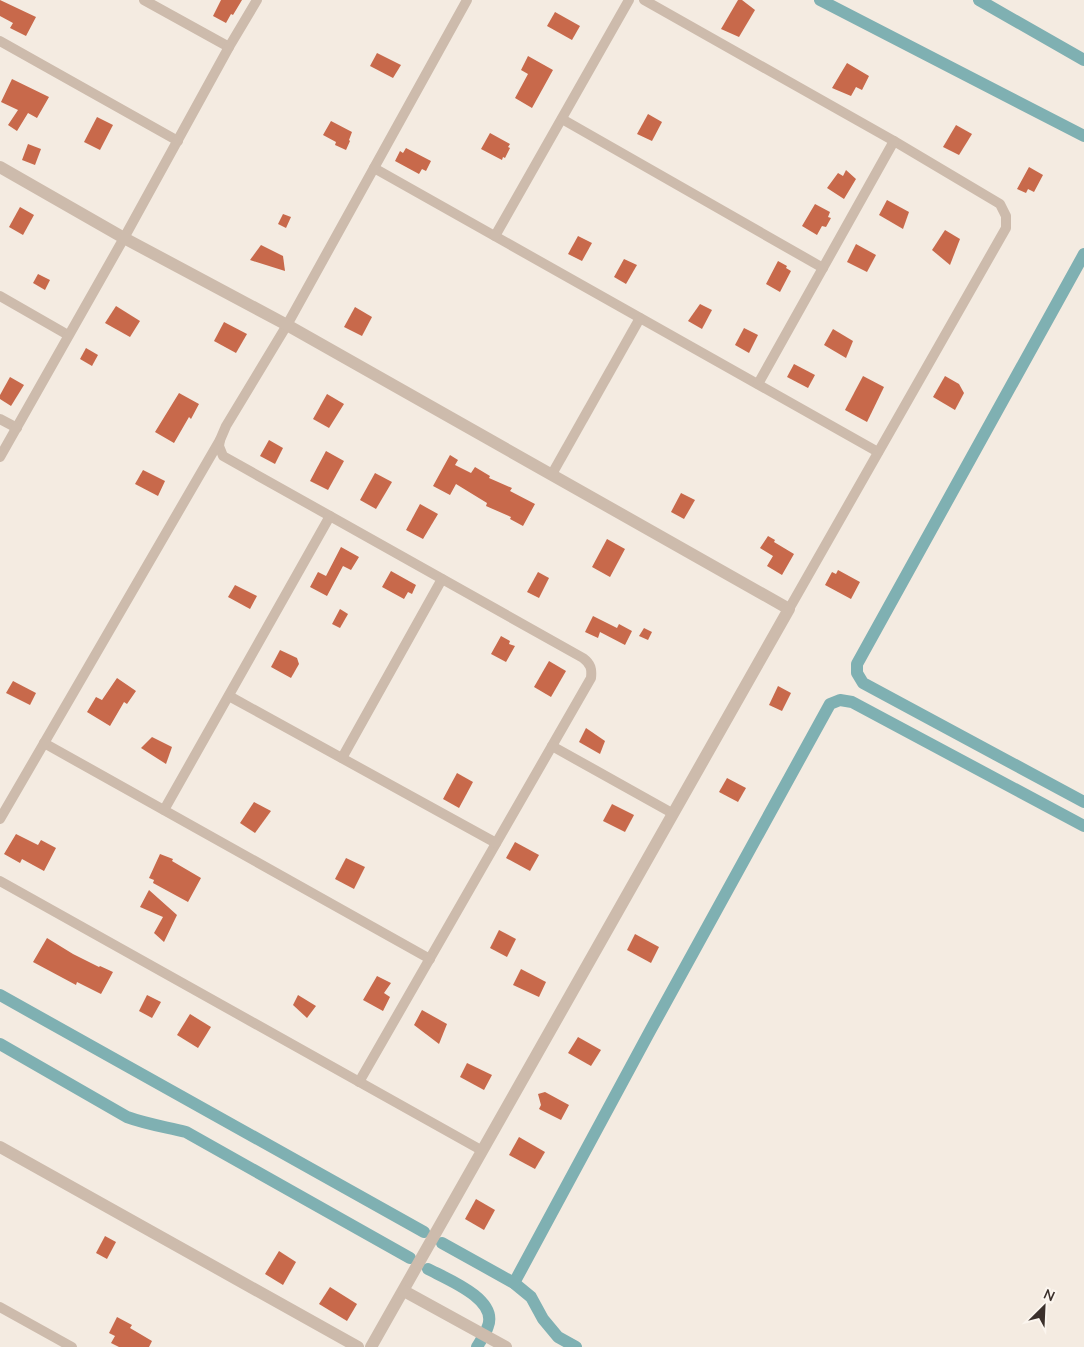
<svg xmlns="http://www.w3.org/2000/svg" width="1084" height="1347" font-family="'Nunito Sans',sans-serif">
<rect width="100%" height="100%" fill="#f4ebe1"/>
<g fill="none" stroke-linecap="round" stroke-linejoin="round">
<!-- canal -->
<g stroke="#7fb0b2" stroke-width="12">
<polyline points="820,0 1084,136"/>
<polyline points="979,0 1084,60"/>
<polyline points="1084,254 857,664 857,673 863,683 1084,802"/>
<polyline points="0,995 424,1232"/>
<path d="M 0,1044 L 127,1117 C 146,1124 166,1127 186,1132 L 410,1258"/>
<polyline points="442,1243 514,1283 531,1297 543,1319 558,1337 576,1347"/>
<path d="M 428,1269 C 447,1279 498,1299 488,1326 C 486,1333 481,1340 477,1347"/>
<polyline points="514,1283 650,1031 830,704 840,700 852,702 1084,826"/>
</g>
</g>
<!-- building -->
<g fill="#c8694b">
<polygon points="0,0 36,17 26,36 10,28 13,23 0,16"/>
<polygon points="221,0 242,0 233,15 231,14 226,23 213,16"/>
<polygon points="738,0 742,0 755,10 739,37 721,29"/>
<polygon points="555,12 580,26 572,40 547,26"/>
<polygon points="377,53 401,65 393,78 370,66"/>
<polygon points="528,56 553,70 532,108 515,98 528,74 521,70"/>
<polygon points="847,63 869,76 862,90 856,87 851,96 832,88"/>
<polygon points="12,79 49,97 37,118 28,113 17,131 8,125 18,110 1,102"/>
<polygon points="648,114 662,122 652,141 637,134"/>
<polygon points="97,117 113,125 100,150 84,142"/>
<polygon points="331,121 352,132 349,140 350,141 346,150 335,145 336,142 323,135"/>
<polygon points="956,125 972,134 959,155 943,147"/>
<polygon points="490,133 510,144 508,147 510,148 505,158 503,157 502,160 481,149"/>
<polygon points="28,144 41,149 35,165 22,160"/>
<polygon points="406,148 431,161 426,171 422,169 419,174 395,161 400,151 403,153"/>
<polygon points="1029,167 1043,175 1034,192 1028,189 1026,193 1017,189"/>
<polygon points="846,170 856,179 844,199 827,188 838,173 843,176"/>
<polygon points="887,200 909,212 903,229 879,215"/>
<polygon points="815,204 830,212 828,217 831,218 826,227 822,226 817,235 802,226"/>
<polygon points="20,207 34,215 23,235 9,227"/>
<polygon points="283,214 291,217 286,228 278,224"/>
<polygon points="945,230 960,239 950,265 932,250"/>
<polygon points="578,236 592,243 582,261 568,254"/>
<polygon points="856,244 876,255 867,272 847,262"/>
<polygon points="261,245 283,256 285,271 250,260"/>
<polygon points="624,259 637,265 626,284 614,277"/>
<polygon points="778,261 787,266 786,268 791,271 780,292 766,284"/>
<polygon points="38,274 50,280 45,290 33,283"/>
<polygon points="700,304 712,310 702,329 688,321"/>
<polygon points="116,306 140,321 130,337 105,323"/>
<polygon points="355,307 372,317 362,336 344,327"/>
<polygon points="224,322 247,334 236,353 214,341"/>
<polygon points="744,328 758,335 749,353 735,345"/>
<polygon points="833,329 853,341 846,358 824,345"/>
<polygon points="86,348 98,355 92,366 80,359"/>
<polygon points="794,364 815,375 808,388 787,377"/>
<polygon points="863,376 884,387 867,422 845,410"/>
<polygon points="945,376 959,384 964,393 955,410 933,397"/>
<polygon points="10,377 24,385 11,406 0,399 0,395"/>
<polygon points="179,393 199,404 191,419 189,417 174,443 155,432"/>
<polygon points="327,394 344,404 329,428 313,419"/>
<polygon points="269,440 283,448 275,464 260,456"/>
<polygon points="326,451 344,461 328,490 310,481"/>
<polygon points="450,455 458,460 455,465 471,473 475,467 490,476 489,478 512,488 510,491 535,504 523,526 510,519 511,517 486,506 487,503 456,484 450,495 433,486"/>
<polygon points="143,470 165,481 158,496 135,484"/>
<polygon points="375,473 392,482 376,509 360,500"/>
<polygon points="681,493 695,500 684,519 671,512"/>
<polygon points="420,504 438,514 423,539 406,530"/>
<polygon points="768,536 775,540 774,542 794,554 782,575 767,566 773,556 760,548"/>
<polygon points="607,539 625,549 610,577 592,567"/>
<polygon points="341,547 359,557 351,570 343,566 327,596 310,587 318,572 326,576"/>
<polygon points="838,570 860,582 851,599 825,585 832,572 836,574"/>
<polygon points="391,571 416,585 412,594 408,592 404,599 382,587"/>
<polygon points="538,572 549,578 539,598 527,592"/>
<polygon points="235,585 257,596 250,609 228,597"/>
<polygon points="340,609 348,614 340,628 332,624"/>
<polygon points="593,616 617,628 619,624 632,631 625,645 600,632 598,638 585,632"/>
<polygon points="644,628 652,632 648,640 639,636"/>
<polygon points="501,636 510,641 509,644 515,646 506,662 491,654"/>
<polygon points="280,650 297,658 299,664 291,678 271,667"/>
<polygon points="549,661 566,671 551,697 534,687"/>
<polygon points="117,678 136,691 127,704 124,702 110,726 87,712 96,697 102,700"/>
<polygon points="13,681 36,693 30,705 6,693"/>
<polygon points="778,686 791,693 782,711 769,705"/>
<polygon points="586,728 605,741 600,754 579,742"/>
<polygon points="152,737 172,747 166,764 141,748"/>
<polygon points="457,773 473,782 459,808 443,799"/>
<polygon points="727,778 746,788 738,802 719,792"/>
<polygon points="254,802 271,811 255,833 240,823"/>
<polygon points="612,804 634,815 625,832 603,821"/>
<polygon points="16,834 38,845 41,840 56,848 44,871 22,859 20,863 4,854"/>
<polygon points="515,842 539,855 530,871 506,858"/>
<polygon points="160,854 173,859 172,861 201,878 188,902 153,883 154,880 149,878"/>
<polygon points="346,858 365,867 354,889 335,879"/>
<polygon points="149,890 177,915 164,942 154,933 163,917 140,907"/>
<polygon points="499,930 516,939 507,957 490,948"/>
<polygon points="635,934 659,947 651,963 627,950"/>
<polygon points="47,938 73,954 99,967 100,966 113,972 101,994 77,982 76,985 33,962"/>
<polygon points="521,969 546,982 539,997 513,985"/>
<polygon points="377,976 391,983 384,993 390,997 383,1011 363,1000"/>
<polygon points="147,995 161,1002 152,1018 139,1011"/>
<polygon points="298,995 316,1006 307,1018 293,1005"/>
<polygon points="422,1010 447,1024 439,1044 414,1025"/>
<polygon points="190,1014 211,1027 198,1048 177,1035"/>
<polygon points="578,1037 601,1050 591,1066 568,1053"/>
<polygon points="467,1063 492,1075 484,1090 460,1077"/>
<polygon points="545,1092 569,1105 561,1120 539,1109 541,1105 538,1094"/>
<polygon points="519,1137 545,1152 535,1169 509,1155"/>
<polygon points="476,1199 495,1210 484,1230 465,1219"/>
<polygon points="105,1236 116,1242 107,1259 96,1253"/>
<polygon points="279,1251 296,1262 283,1285 265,1274"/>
<polygon points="330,1287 357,1304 347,1321 319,1304"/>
<polygon points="117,1317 132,1325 130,1328 152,1341 149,1347 119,1347 111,1343 115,1336 109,1333"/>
</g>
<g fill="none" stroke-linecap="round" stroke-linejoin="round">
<!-- minor -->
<g stroke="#cdbbac" stroke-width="10">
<polyline points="144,0 229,47"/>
<polyline points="644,0 894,141 1000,204 1006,216 1006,228 789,609"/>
<polyline points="0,41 178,141"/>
<polyline points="562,119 823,268"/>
<polyline points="374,168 878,452"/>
<polyline points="495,236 629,0"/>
<polyline points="0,296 68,335"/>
<polyline points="758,384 894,141"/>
<polyline points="0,419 17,428"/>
<path d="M 220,440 L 219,446 L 223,456 L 583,658 C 591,664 592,669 591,678 L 359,1082"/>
<polyline points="0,457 124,238 229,47 257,0"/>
<polyline points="552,474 640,318"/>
<polyline points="229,696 496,843"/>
<polyline points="44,743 430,959"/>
<polyline points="552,746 672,813"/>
<polyline points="342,758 442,579"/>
<polyline points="164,810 330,516"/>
<polyline points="0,819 220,440 226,426 287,325 467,0"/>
<polyline points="0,881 481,1150"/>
<polyline points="0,1307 72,1347"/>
</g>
<!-- tertiary -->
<g stroke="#cdbbac" stroke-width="12">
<polyline points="0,167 124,238 287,325 789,609 371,1347"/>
<polyline points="0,1147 358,1347"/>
<polyline points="404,1291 506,1347"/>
</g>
</g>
<!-- north arrow -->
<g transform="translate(1044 1307) rotate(24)" stroke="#fbf5ee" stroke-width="4" paint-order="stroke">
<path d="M0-4L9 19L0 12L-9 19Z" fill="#3b302b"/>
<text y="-8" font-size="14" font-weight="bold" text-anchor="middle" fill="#3b302b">N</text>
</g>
</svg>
